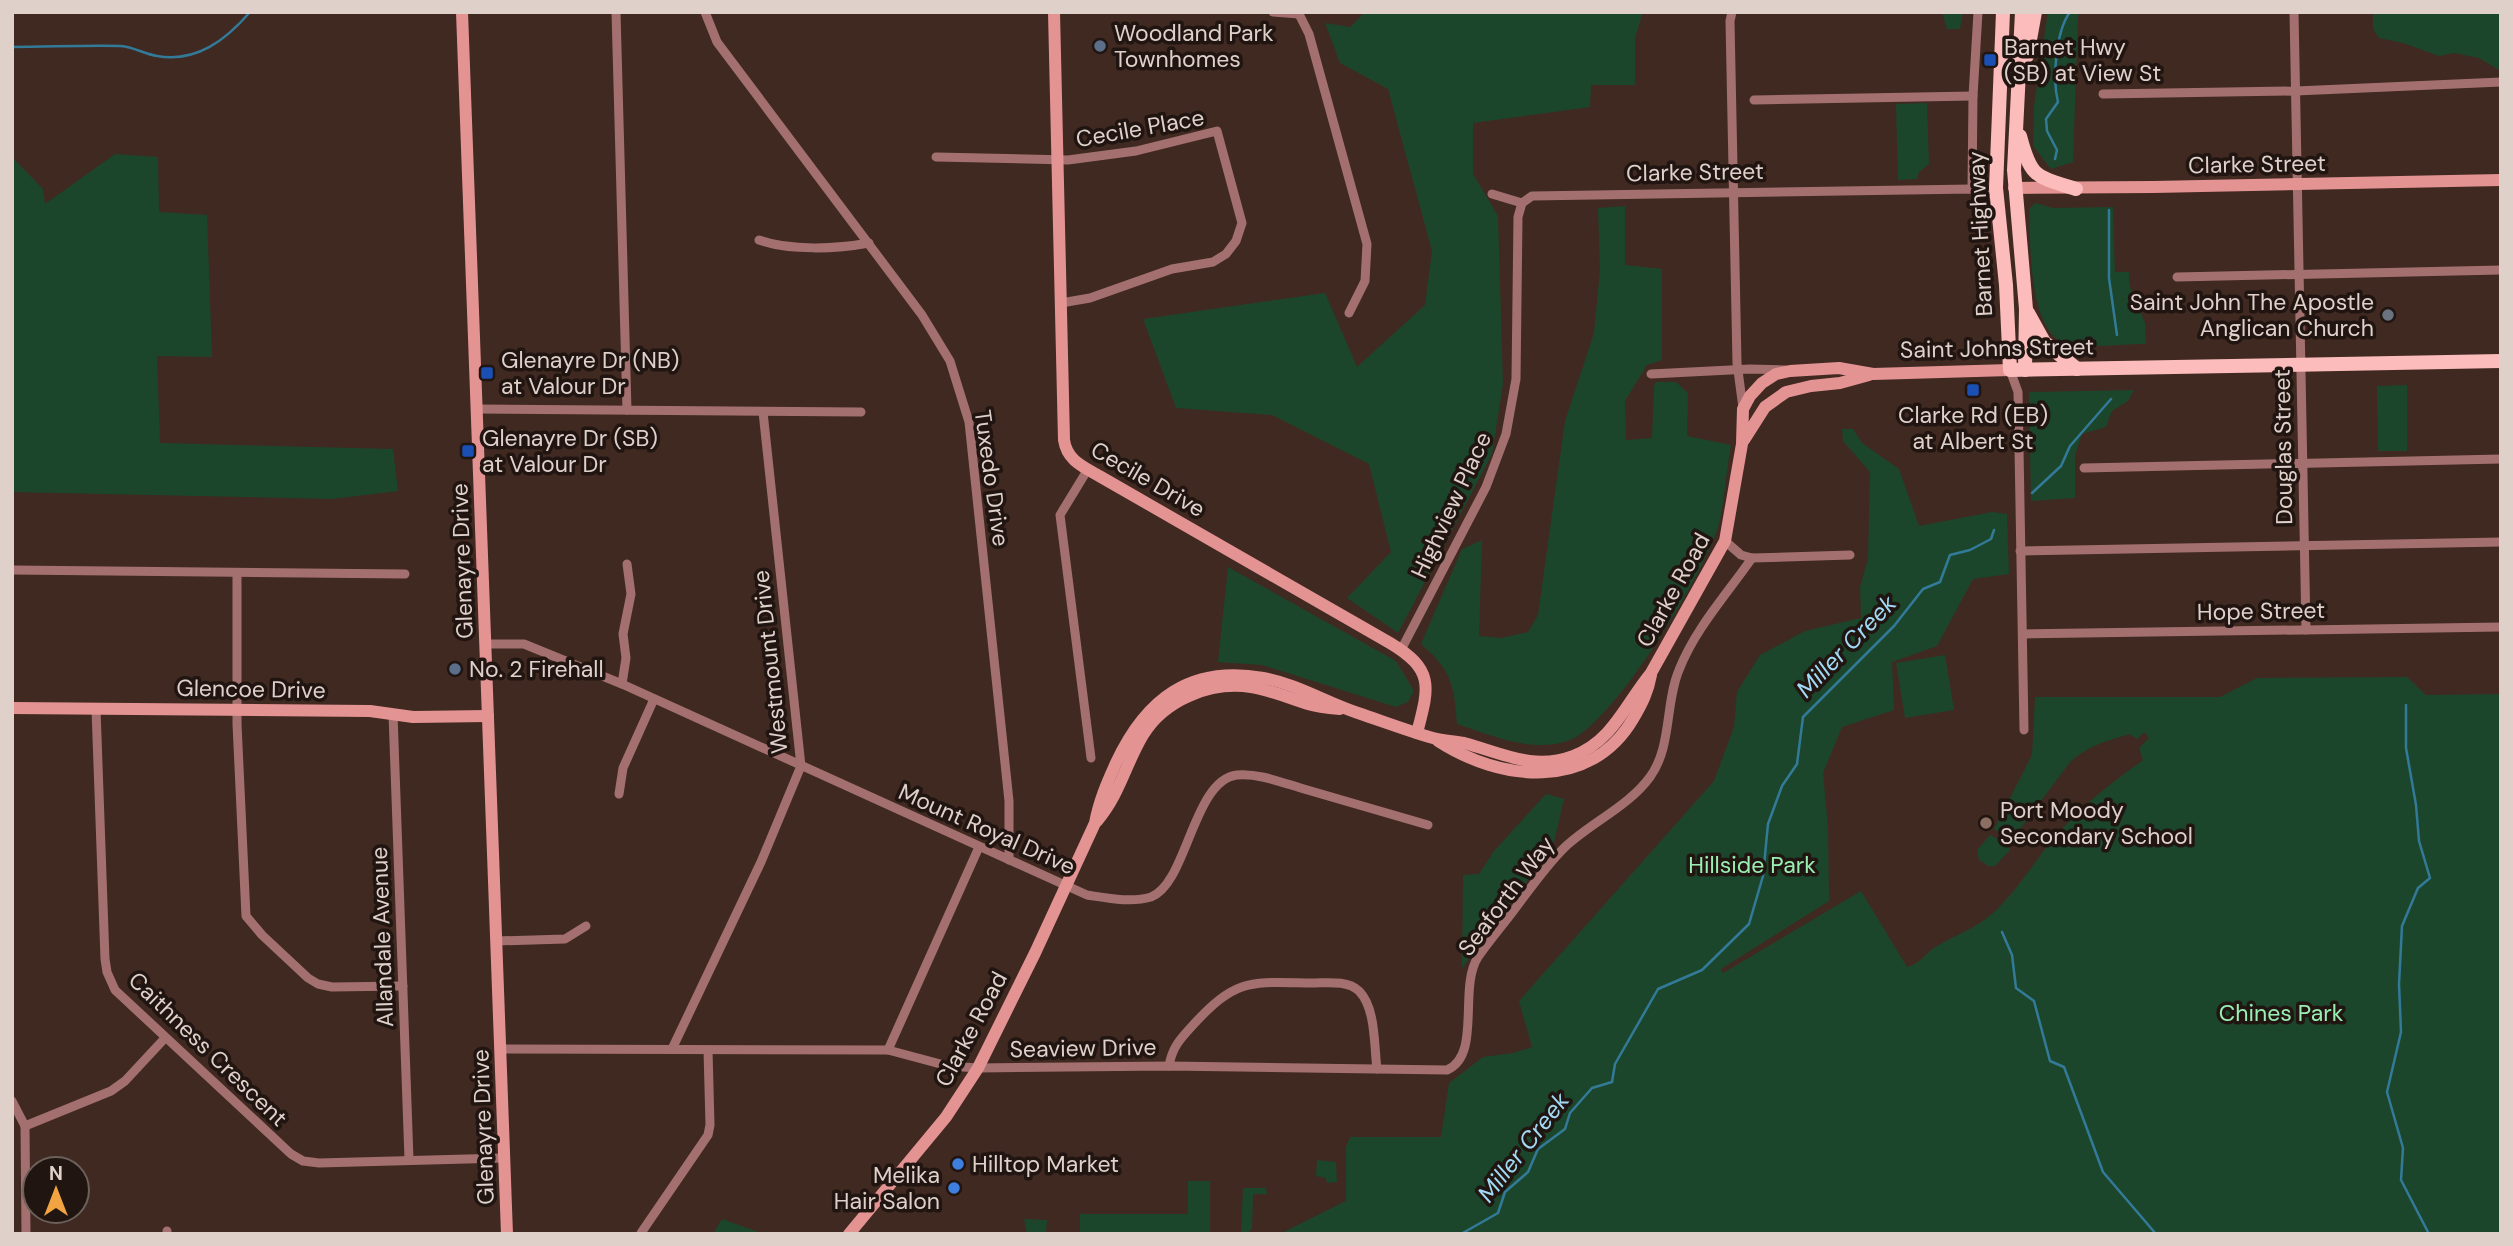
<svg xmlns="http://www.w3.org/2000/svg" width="2513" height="1246" font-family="'DM Sans',sans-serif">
<rect width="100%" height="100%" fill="#402921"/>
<!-- green -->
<g fill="#1c462b">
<polygon points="1365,12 1643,12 1635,38 1635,85 1591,85 1590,107 1473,123 1473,174 1498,216 1503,384 1492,454 1398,633 1347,598 1391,552 1369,464 1272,415 1176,408 1143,319 1325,293 1357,367 1425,305 1432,251 1388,89 1340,63 1325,23 1350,27"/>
<polygon points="1942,12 1963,12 1960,29 1947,29"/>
<polygon points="2048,12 2080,12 2078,16 2073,162 2051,169 2033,146 2034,106"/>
<polygon points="2373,12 2501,13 2501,71 2479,58 2454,53 2439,56 2403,43 2379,38 2373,29"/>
<polygon points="1927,103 1929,164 1919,172 1917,179 1898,180 1896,104"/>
<polygon points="115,154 158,157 159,212 207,215 212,357 157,356 160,443 393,449 398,491 332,499 12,492 12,157 43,189 45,204"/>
<path d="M 2035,203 L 2053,208 L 2113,207 L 2115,272 L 2129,272 L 2129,284 L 2145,323 L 2146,344 C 2124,344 2091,348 2070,345 C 2027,337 2031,244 2029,209 Z"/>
<path d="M 1625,206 L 1625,265 L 1662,269 L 1662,360 L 1647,365 L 1625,401 L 1626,440 L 1652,438 L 1654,386 L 1656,382 L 1676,382 L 1688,393 L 1687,436 L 1731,445 C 1726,471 1725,498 1719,524 C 1707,570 1614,723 1570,740 C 1533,754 1493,736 1457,724 C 1454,685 1452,671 1421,644 L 1462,549 L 1482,540 L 1479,636 L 1501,638 L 1528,632 L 1538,615 L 1565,421 L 1594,333 L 1600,270 L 1598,208 Z"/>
<polygon points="2407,385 2407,451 2378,451 2377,386"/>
<polygon points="2134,390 2128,401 2112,411 2106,427 2082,434 2075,455 2075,498 2031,501 2029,392"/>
<path d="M 1842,429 L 1853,429 L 1862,443 L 1899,469 L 1919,526 L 1992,512 L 2007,514 L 2009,574 L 1973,579 L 1937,646 L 1892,662 L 1894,710 L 1842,727 L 1823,773 L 1828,827 L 1829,901 L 1721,969 L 1723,973 L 1861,891 L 1907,967 C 1920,964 1925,953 1937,946 C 1956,935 1976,928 1993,913 C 2020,888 2037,856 2061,830 C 2085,803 2114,781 2143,760 L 2139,748 L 2149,738 L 2144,732 L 2137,739 L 2129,734 C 2105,742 2092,744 2071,761 L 2011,841 L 1994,829 L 2032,755 L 2035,697 L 2220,697 L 2257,678 L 2407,677 L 2426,695 L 2501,694 L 2501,1234 L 1280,1234 L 1346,1201 L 1346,1147 L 1350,1137 L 1441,1137 L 1449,1083 L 1483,1057 L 1513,1053 L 1532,1047 L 1519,1001 L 1714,781 L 1734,727 L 1737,692 L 1760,655 L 1805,631 L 1861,618 L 1860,587 L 1868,559 L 1870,472 L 1843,441 Z"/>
<polygon points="1228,567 1396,661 1414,691 1408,702 1396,707 1262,665 1218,662"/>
<polygon points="1945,655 1954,710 1905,718 1896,663"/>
<polygon points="1546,794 1564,799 1553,846 1462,968 1463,875 1479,874 1494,851"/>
<polygon points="1990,835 2009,844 2010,850 1995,866 1988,866 1979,860 1977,850"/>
<polygon points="1317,1160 1336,1162 1337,1182 1327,1183 1326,1178 1316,1176"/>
<polygon points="1188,1181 1210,1181 1210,1234 1080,1234 1080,1214 1188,1214"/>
<polygon points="1243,1188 1266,1188 1267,1194 1253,1194 1252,1229 1246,1234 1241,1234"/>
<polygon points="722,1219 764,1234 713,1234"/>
<polygon points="1024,1219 1047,1220 1046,1234 1027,1234"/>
</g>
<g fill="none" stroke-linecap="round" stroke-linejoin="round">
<!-- stream -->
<g stroke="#337a99" stroke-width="2.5">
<path d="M 12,47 C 48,47 85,45 121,46 C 133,47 145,54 157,56 C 196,63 226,40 250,12"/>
<path d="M 2055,159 L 2057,150 L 2047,131 L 2046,119 L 2058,102 C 2052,78 2056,31 2070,12"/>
<polyline points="2109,210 2109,278 2117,335"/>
<polyline points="2032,493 2061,466 2070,446 2111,399"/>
<polyline points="2406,705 2406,748 2416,805 2419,841 2430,878 2418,888 2402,926 2399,984 2401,1032 2387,1092 2403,1148 2401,1180 2429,1234"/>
<polyline points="2002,932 2012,955 2016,988 2034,1001 2050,1061 2064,1067 2103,1172 2156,1234"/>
<polyline points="1461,1234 1498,1213 1505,1192 1528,1172 1538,1149 1565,1129 1570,1113 1592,1088 1612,1082 1615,1064 1658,989 1702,970 1749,924 1763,876 1768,824 1782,786 1797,764 1803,717 1894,626 1923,589 1940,582 1950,555 1970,550 1991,539 1994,530"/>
</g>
<!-- street -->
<g stroke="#a3706f" stroke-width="9">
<polyline points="616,12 627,410"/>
<polyline points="705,12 717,42 922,315 950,361 969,422 1009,801 1009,860"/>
<polyline points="1273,12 1299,14"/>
<polyline points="1732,12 1730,21 1737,363 1743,408"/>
<polyline points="2294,12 2306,630"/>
<polyline points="1299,14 1309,34 1367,244 1365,281 1349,313"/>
<polyline points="2103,94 2296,91 2501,82"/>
<polyline points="1754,100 1973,96"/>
<polyline points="936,157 1068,160 1136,151 1217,131 1242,223 1236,241 1226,254 1213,262 1172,269 1090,298 1061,303"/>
<polyline points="1972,189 1973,96 1978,12"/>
<polyline points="1492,194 1522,203"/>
<polyline points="1522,203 1532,196 1972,189 1996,195"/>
<path d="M 759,240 C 789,251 837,249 869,243"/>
<polyline points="2177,277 2501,270"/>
<polyline points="2010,370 2018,392 2024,730"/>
<polyline points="1651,374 1750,369 1786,370"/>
<polyline points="478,409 861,412"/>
<polyline points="2084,468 2501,459"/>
<polyline points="1088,469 1060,515 1091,758"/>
<polyline points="1725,541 1741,555 1752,558 1850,555"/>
<polyline points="2020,551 2501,542"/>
<polyline points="12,570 405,574"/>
<polyline points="237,573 237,724 246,916 262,935 308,978 318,984 332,987 403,986"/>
<polyline points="2023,634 2501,627"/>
<path d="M 486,644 L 524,644 L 622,684 L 1087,895 C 1107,898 1131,903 1151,897 C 1187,884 1193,780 1237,775 C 1259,773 1283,783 1304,789 C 1346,801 1387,813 1428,825"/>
<polyline points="1401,650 1486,487 1506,434 1516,379 1518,217 1522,203"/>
<polyline points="622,684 626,658 623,634 631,594 627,564"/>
<polyline points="96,709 105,959 107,972 115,990 291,1154 303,1161 319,1163 504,1158"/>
<polyline points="393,714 409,1159"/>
<polyline points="619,794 623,768 654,699"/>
<polyline points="497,941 565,939 586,926"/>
<path d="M 501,1049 L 888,1050 L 948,1066 L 978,1068 L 1169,1066 L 1447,1070 C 1482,1055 1458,988 1478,957 C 1489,941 1502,926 1514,910 C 1530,889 1545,867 1564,848 C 1590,823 1628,807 1650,777 C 1672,747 1665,703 1679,670 C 1695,629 1727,594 1752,558"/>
<polyline points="672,1049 761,862 801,766 763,412"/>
<polyline points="888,1050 979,847"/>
<path d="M 1169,1066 C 1172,1047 1181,1038 1193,1025 C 1237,977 1251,982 1312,983 C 1327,983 1347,980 1359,991 C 1376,1008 1374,1046 1377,1069"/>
<polyline points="12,1101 25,1126"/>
<polyline points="641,1233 708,1135 710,1125 708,1050"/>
<polyline points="26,1234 25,1126 111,1091 125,1081 165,1038"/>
<polyline points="167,1234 167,1231"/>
</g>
<!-- secondary -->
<g stroke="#e49393" stroke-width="12">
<polyline points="462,12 507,1234"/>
<path d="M 1054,12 L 1064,440 C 1067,461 1084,467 1101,477 L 1390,643 C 1435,670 1429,687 1417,733"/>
<polyline points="2014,188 2153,187 2501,180"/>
<polyline points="1744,440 1765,407 1786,392 1811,386 1840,383 1869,375"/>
<polyline points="12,708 370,711 413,717 488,716"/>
<path d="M 1438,741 C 1500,781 1590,792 1633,719 C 1642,704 1648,692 1651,675"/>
<path d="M 1097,821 C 1120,794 1125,765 1143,735 C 1164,700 1210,681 1251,687 C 1270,690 1289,698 1308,704 C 1318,707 1329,708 1340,709"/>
<path d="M 849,1234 L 946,1117 L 978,1068 L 1035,953 L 1095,823 C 1099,801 1107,783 1116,763 C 1146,699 1190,665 1263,678 C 1297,684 1325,702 1358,713 C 1382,721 1408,731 1433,738 C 1443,741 1454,741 1464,743 C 1502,753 1533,771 1573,756 C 1613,741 1626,703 1651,673 L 1725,541 L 1742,444 L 1743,409 L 1750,396 L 1762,383 L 1776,374 L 1790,371 L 1839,368 L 1873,374 L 2010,370"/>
</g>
<!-- primary -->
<g stroke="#fcbcbb" stroke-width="14">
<polyline points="2003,12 1996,188 2006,285 2010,370 2501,361"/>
<polyline points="2022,12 2014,170 2026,309 2025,370"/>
<polyline points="2027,56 2035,12"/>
<path d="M 2020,136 C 2031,178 2035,176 2076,189"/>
<polyline points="2028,313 2044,342 2077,369"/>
</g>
</g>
<!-- markers -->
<g fill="#5c6f8a" stroke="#201511" stroke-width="2.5">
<circle cx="1100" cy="46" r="7"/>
<circle cx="455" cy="669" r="7"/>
</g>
<g fill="#1a4fb4" stroke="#201511" stroke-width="2.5">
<rect x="1983" y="53" width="14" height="14" rx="3.5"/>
<rect x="480" y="366" width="14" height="14" rx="3.5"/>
<rect x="1966" y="383" width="14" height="14" rx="3.5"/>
<rect x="461" y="444" width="14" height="14" rx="3.5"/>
</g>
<circle fill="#6b7280" stroke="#201511" stroke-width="2.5" cx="2388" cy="315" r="7"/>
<circle fill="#8d6e63" stroke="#201511" stroke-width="2.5" cx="1986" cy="823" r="7"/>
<g fill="#3f7fe0" stroke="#201511" stroke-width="2.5">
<circle cx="958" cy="1164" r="7"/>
<circle cx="954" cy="1188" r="7"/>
</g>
<g text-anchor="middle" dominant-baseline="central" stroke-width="7" stroke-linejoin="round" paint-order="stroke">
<!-- poi labels -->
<g font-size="23" fill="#dfd0ca" stroke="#201511" text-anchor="start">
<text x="1114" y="33">Woodland Park<tspan x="1114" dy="26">Townhomes</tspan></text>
<text x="2004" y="47">Barnet Hwy<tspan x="2004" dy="26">(SB) at View St</tspan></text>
<text x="2374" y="302" text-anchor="end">Saint John The Apostle<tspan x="2374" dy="26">Anglican Church</tspan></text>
<text x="501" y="360">Glenayre Dr (NB)<tspan x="501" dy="26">at Valour Dr</tspan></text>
<text x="1973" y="415" text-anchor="middle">Clarke Rd (EB)<tspan x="1973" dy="26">at Albert St</tspan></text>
<text x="482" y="438">Glenayre Dr (SB)<tspan x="482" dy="26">at Valour Dr</tspan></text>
<text x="469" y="669">No. 2 Firehall</text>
<text x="2000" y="810">Port Moody<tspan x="2000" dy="26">Secondary School</tspan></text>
<text x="972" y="1164">Hilltop Market</text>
<text x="940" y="1175" text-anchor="end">Melika<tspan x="940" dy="26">Hair Salon</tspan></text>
</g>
<!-- street labels -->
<g font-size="23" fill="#dfd0ca" stroke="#201511">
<text transform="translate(1140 128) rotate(-10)">Cecile Place</text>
<text transform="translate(2257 164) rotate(-1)">Clarke Street</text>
<text transform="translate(1695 172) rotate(-1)">Clarke Street</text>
<text transform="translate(1980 234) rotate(-93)">Barnet Highway</text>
<text transform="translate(1997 348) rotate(-1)">Saint Johns Street</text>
<text transform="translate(2283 447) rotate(-91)">Douglas Street</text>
<text transform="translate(992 478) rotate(82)">Tuxedo Drive</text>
<text transform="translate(1148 479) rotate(30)">Cecile Drive</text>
<text transform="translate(1451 505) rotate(-65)">Highview Place</text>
<text transform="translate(462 561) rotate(-92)">Glenayre Drive</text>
<text transform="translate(1673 590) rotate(-61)">Clarke Road</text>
<text transform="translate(2261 611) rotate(-1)">Hope Street</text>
<text transform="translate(770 662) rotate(-96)">Westmount Drive</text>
<text transform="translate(251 689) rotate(1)">Glencoe Drive</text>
<text transform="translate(987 829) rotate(24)">Mount Royal Drive</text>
<text transform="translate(1506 896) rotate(-53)">Seaforth Way</text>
<text transform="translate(382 937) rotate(-92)">Allandale Avenue</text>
<text transform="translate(971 1029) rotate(-62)">Clarke Road</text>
<text transform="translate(1083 1048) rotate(-1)">Seaview Drive</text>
<text transform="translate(208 1049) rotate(44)">Caithness Crescent</text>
<text transform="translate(483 1127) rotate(-92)">Glenayre Drive</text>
</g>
<!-- park labels -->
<g font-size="23" fill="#9aeeb3" stroke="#201511">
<text x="1752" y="865">Hillside Park</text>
<text x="2281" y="1013">Chines Park</text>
</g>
<!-- water labels -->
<g font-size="24" font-style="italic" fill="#a2daf5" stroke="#201511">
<text transform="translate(1846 646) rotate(-46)">Miller Creek</text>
<text transform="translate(1523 1147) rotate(-52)">Miller Creek</text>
</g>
</g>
<!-- border -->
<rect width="2513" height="1246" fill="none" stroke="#dfd0ca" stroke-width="28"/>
<!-- north arrow -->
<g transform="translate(56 1190)"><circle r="33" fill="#201511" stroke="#6c605b" stroke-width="2"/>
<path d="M0-5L12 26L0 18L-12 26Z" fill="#f3a442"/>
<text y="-10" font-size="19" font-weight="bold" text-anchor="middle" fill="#dfd0ca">N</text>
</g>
</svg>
